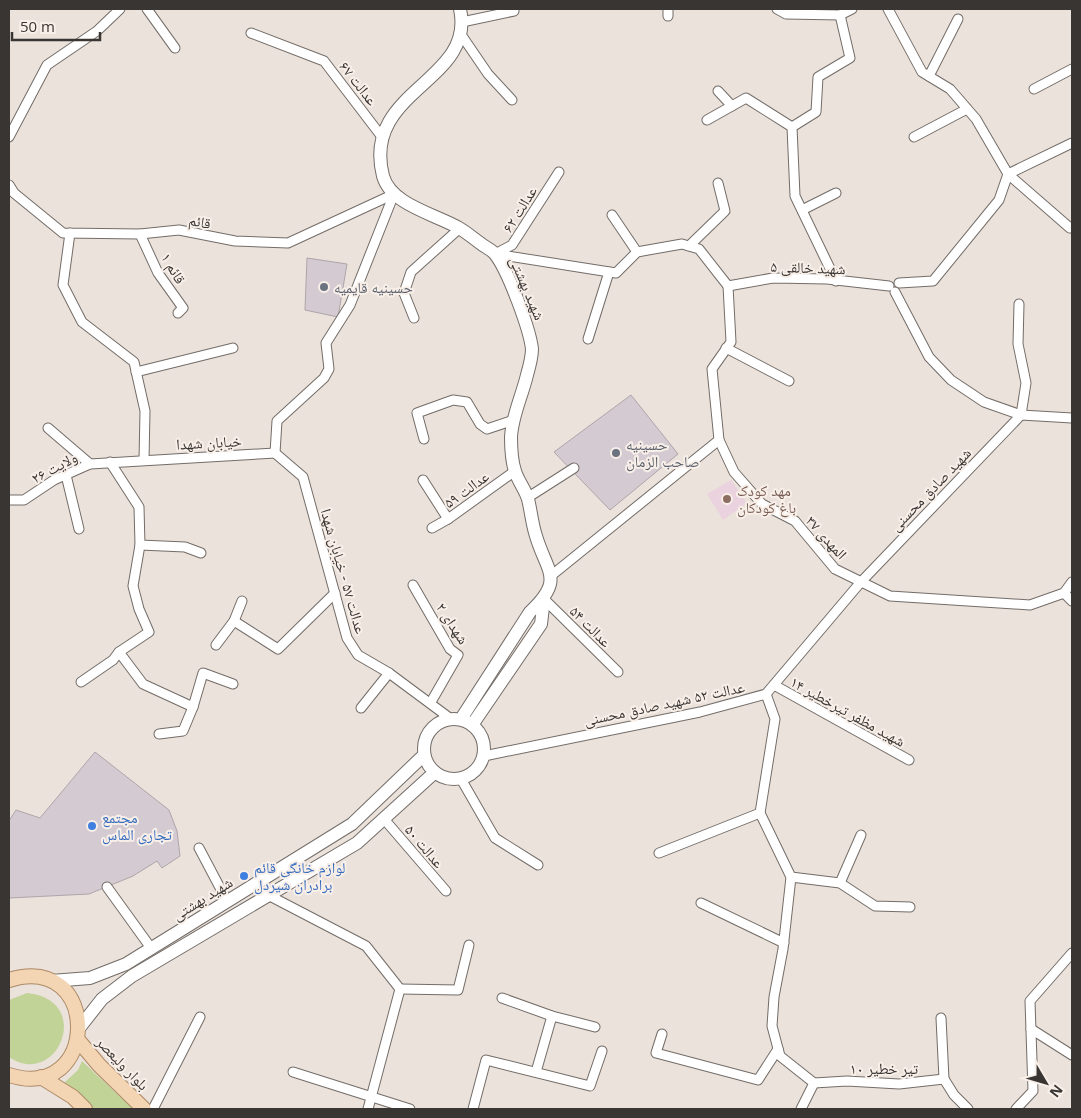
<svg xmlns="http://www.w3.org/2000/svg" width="1081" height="1118" font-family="'Open Sans','Noto Naskh Arabic',sans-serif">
<rect width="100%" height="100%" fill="#ebe2dc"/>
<!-- education -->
<polygon fill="#ead3de" points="731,480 747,503 723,520 707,494"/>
<!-- green -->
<g fill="#c1d396">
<path d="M 27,993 C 95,1000 57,1090 9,1057 L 9,1000 Z"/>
<polygon points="82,1061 133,1109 92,1109 64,1083 78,1070"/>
</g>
<!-- building -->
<g fill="#d3cbd1" stroke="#ada5aa">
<polygon points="307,258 347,264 338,317 305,310"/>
<polygon points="631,395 678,454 610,510 554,452"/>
<polygon points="95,752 169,810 177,831 180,856 162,868 157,861 133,876 89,894 9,898 9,821 16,810 40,818"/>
</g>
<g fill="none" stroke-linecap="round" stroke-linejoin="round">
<defs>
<g id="minor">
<polyline points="147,9 175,48"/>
<polyline points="668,9 668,16"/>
<polyline points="777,9 786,14 840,15 852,9"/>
<polyline points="888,9 922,72 950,89 976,119 1008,174 999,200 933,281 899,283"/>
<polyline points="462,22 514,11"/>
<polyline points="251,33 324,61 382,137"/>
<polyline points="460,33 488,74 512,100"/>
<polyline points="929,76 958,19"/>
<polyline points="1034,89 1072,69"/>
<polyline points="718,91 732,106"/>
<polyline points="707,120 746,98 792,127"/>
<polyline points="9,137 47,65 97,31 120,9"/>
<polyline points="914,137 967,109"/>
<polyline points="1072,143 1008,174 1070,228 1072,227"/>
<polyline points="9,185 14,193 63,233 140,234 179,230 235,241 288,243 394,194"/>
<polyline points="802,210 836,193"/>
<polyline points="612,215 637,252"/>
<polyline points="70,233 63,285 82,322 134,362 145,411 144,460"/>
<polyline points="140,234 158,273 183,308 178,313"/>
<polyline points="689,246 725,211 718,183"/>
<polyline points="495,254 616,273 637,252 682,244 699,249 728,286 731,342 712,369 719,440 734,472 762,504 795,521 835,569 890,596 1030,605 1064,593 1072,582"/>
<polyline points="495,254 512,245 559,172"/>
<polyline points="836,281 795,196 792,127 816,112 818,77 850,58 840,15"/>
<polyline points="728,286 773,278 827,279 889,286"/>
<polyline points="895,292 929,357 951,380 984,402 1021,415 1072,418"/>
<polyline points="414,318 404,293 411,272 460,228"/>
<polyline points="588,339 609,272"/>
<polyline points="726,348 789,381"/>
<polyline points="136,372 233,348"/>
<polyline points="48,428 90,464"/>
<polyline points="424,439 417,413 453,400 467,402 480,424 487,429 514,420"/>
<polyline points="275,453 303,477 347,638 358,655 389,673 451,719"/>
<polyline points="275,453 277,421 324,378 329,369 326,343 350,305 394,194"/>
<polyline points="110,462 139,507 140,545 133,586 139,609 149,632 119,652 143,684 193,707 183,731 159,734"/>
<polyline points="66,475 79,529"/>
<polyline points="423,480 448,519"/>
<polyline points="527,498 574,468"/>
<polyline points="9,500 24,500 54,480 90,464 275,453"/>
<polyline points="432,528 448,519 515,471"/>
<polyline points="140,545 185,547 201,553"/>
<polyline points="552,575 719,440"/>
<polyline points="413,585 450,649 458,655 431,702"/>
<polyline points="1064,593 1072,601"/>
<polyline points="544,599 618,672"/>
<polyline points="234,621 242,601"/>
<polyline points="216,645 234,621 278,649 335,593"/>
<polyline points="81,682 113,660 119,652"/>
<polyline points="774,685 909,760"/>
<polyline points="766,694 775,719 760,813 791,877 783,949 774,997 772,1026 780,1056 814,1083 801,1109"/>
<polyline points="193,707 203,673 233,684"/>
<polyline points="361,708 389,673"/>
<polyline points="484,756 700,712 766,694 860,583 1021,415 1026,383 1018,344 1019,304"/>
<polyline points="461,779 495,838 538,865"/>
<polyline points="384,819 446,891"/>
<polyline points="199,848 227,901"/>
<polyline points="659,853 760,813"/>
<polyline points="791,877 840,883 875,906 910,907"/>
<polyline points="840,883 861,835"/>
<polyline points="107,887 151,948"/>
<polyline points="268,895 366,946 400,989"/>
<polyline points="701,903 784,943"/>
<polyline points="400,989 458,990 469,945"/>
<polyline points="502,998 552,1016 595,1027"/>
<polyline points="941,1018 944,1079"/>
<polyline points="1031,1029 1072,1055"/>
<polyline points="662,1034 656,1053 758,1080 778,1049"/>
<polyline points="293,1072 410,1109"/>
<polyline points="536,1072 552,1016"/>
<polyline points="814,1083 847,1081 899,1084 944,1079 954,1095 968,1109"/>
<polyline points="153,1109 200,1017"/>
<polyline points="368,1109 400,989"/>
<polyline points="473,1109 486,1060 590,1086 602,1051"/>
<polyline points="1016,1109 1033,1091 1030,1001 1072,953"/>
</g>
<g id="secondary">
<path d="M 460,9 C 476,82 361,90 383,176 C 391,205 435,214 459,228 C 466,232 473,238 480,243 C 485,247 492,250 495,254 C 508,270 530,330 532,349 C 532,357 529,368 527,375 C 522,396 512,416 511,437 C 511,447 512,462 515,471 C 518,481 525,489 528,499 C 531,511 532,524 536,536 C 547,573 565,579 530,612 L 461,719"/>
<circle cx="454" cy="749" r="30"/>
<polyline points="472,725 541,624 544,599"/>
<polyline points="51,981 90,978 126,964 352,824 424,755"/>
<polyline points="80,1027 102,999 132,976 357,843 434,773"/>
</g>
<g id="primary">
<path d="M 9,980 C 102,951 100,1104 9,1075"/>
<polyline points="78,1040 99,1065 144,1109"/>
<polyline points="41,1077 73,1097 85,1109"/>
</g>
</defs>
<!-- minor casing -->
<use href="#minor" stroke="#736c67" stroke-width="11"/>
<!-- secondary casing -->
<use href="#secondary" stroke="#736c67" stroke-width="14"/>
<!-- primary casing -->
<use href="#primary" stroke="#ad8a66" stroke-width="16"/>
<!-- minor -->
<use href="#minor" stroke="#fff" stroke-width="9"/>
<!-- secondary -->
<use href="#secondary" stroke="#fff" stroke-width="12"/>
<!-- primary -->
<use href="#primary" stroke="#f3d4b3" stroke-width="14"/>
</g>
<!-- markers -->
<g fill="#6b7280" stroke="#f8efe9" stroke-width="2">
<circle cx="324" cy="287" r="5"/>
<circle cx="616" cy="453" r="5"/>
</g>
<circle fill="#8d6e63" stroke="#f8efe9" stroke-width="2" cx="727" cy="499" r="5"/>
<g fill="#3f7fe0" stroke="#f8efe9" stroke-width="2">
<circle cx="92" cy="826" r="5"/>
<circle cx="244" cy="876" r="5"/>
</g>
<g text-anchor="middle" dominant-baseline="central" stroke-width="4" stroke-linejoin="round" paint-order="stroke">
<!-- street labels -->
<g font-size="15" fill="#393533" stroke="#f8efe9">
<text transform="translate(359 83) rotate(52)">عدالت ۶۷</text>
<text transform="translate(519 209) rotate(-58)">عدالت ۶۲</text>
<text transform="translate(200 221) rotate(11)">قائم</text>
<text transform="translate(808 267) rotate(2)">شهید خالقی ۵</text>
<text transform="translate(174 268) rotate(59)">قائم ۱</text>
<text transform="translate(528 288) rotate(67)">شهید بهشتی</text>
<text transform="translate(209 442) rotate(-3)">خیابان شهدا</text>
<text transform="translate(54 467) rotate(-28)">ولایت ۲۶</text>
<text transform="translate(466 489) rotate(-36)">عدالت ۵۹</text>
<text transform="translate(930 489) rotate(-46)">شهید صادق محسنی</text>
<text transform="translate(827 537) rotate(48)">المهدی ۳۷</text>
<text transform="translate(344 571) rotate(74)">عدالت ۵۷ - خیابان شهدا</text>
<text transform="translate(453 623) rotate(57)">شهدای ۲</text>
<text transform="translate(591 626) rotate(45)">عدالت ۵۴</text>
<text transform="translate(664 703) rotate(-12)">عدالت ۵۲ شهید صادق محسنی</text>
<text transform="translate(848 711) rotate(29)">شهید مظفر تیرخطیر ۱۴</text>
<text transform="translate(425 846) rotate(50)">عدالت ۵۰</text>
<text transform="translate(202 898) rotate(-32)">شهید بهشتی</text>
<text transform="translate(123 1063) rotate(46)">بلوار ولیعصر</text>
<text x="884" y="1068">تیر خطیر ۱۰</text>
</g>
<!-- worship labels -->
<g font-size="15" fill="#5b616d" stroke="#f8efe9" text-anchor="start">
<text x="334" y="287">حسینیه قایمیه</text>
<text x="626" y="444">حسینیه<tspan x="626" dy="17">صاحب الزمان</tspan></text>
</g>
<!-- education labels -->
<g font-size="15" fill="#785e54" stroke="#f8efe9" text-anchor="start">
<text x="737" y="490">مهد کودک<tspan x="737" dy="17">باغ کودکان</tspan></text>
</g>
<!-- shop labels -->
<g font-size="15" fill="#366cbe" stroke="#f8efe9" text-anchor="start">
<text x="102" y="817">مجتمع<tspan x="102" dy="17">تجاری الماس</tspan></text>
<text x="254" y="867">لوازم خانگی قائم<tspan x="254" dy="17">برادران شیردل</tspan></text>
</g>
</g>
<!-- border -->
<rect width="1081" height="1118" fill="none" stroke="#393533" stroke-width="20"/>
<!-- north arrow -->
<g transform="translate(1046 1083) rotate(128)" stroke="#f8efe9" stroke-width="4" paint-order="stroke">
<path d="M0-4L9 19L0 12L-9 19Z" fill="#393533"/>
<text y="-8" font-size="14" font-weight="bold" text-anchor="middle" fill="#393533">N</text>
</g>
<!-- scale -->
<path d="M12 32v8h88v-8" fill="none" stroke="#393533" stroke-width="2.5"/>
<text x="20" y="32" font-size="15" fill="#393533" stroke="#f8efe9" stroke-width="4" paint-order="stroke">50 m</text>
</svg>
